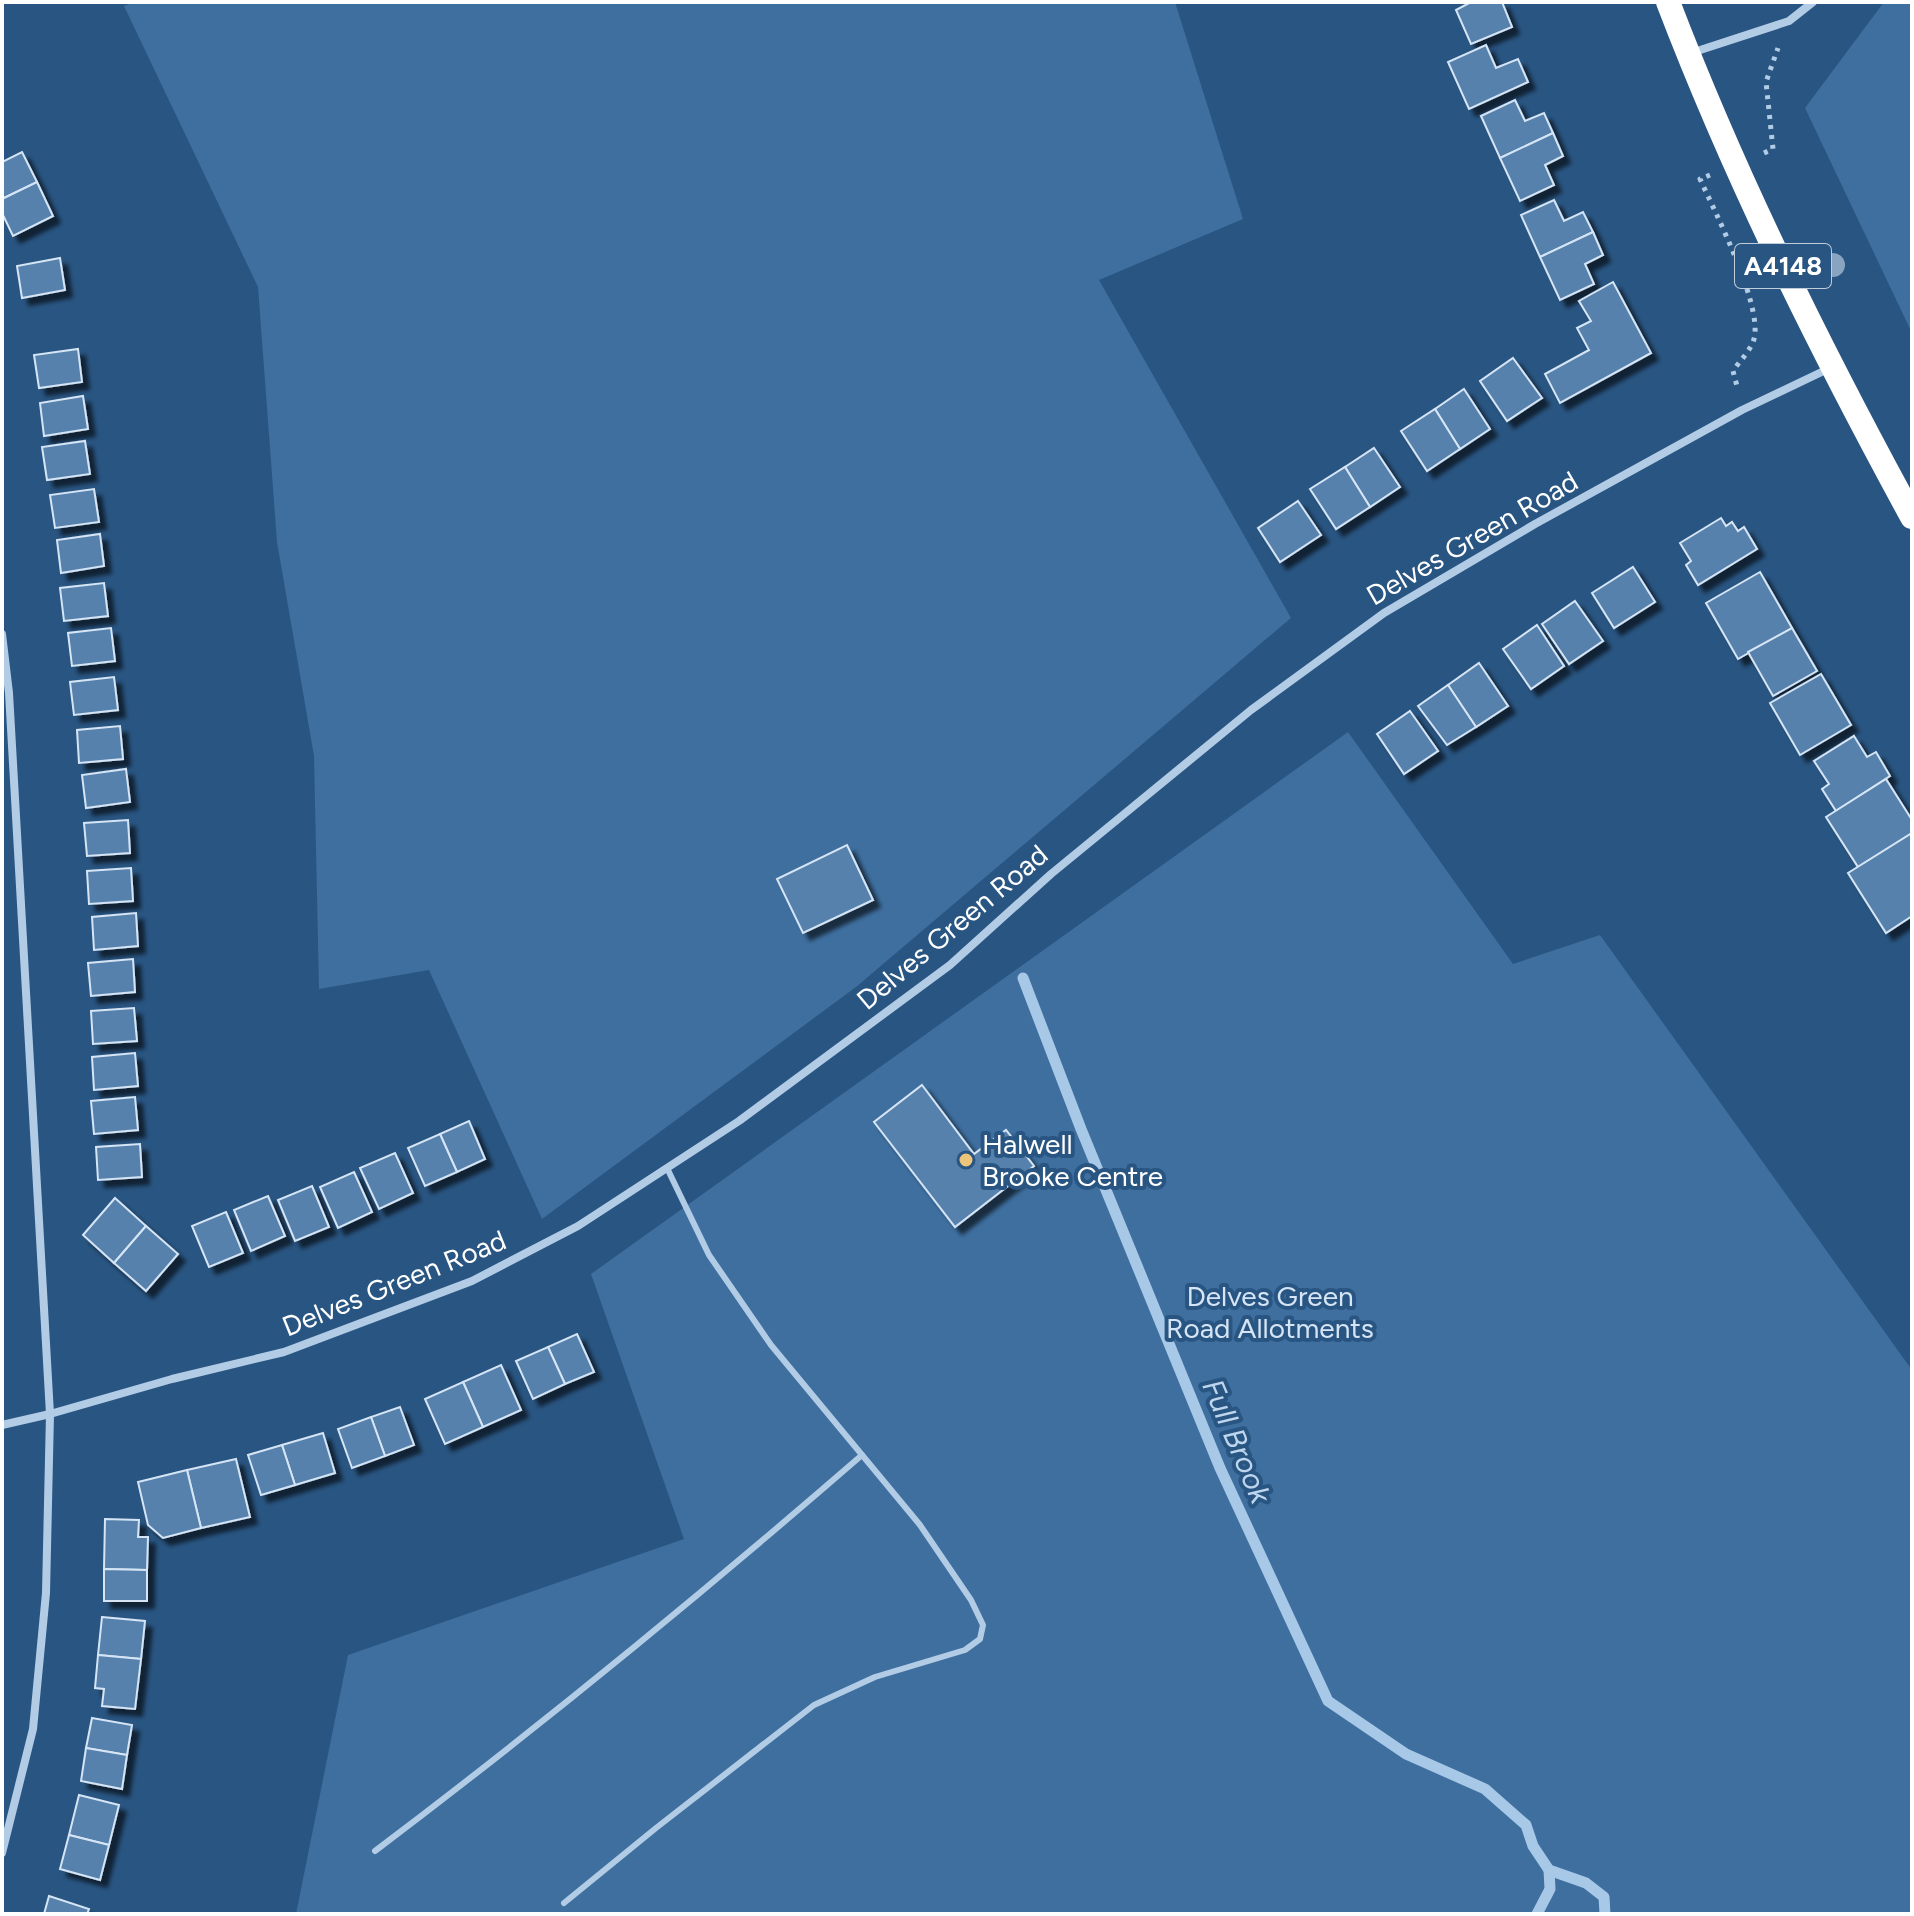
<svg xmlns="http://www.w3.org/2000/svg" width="1914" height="1916" font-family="Figtree,sans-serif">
<defs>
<filter id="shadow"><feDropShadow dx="7" dy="7" stdDeviation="2" flood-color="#0009"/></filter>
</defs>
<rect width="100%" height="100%" fill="#295582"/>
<!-- green -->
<g fill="#3e6f9f">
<polygon points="134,2 1175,2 1243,219 1099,280 1291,618 856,987 542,1219 429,970 319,989 314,756 277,542 258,287 124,6"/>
<polygon points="1884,2 1912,2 1912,333 1805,108"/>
<polygon points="1348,732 1513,964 1600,935 1912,1370 1912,1914 296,1914 348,1655 684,1539 591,1274"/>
</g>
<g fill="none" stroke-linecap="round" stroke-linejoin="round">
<!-- stream -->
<g stroke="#a7c8e6" stroke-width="11">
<polyline points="1023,978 1081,1129 1220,1468 1328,1701 1406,1754 1485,1789 1526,1825 1533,1846 1549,1870 1586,1883 1604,1897 1605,1914"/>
<polyline points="1537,1914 1550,1889 1549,1870"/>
</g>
</g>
<!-- building -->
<g fill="#5681ac" stroke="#d5e5f5" stroke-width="2" filter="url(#shadow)">
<polygon points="1471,2 1502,2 1512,27 1471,44 1456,10"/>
<polygon points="1486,45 1496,68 1518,59 1528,82 1469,109 1448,62"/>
<polygon points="1515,100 1525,121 1544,113 1553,133 1500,158 1481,116"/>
<polygon points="1553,133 1563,156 1545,165 1554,185 1520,201 1500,158"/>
<polygon points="22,152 37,182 2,199 2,162"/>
<polygon points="37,182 53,216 13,236 2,213 2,199"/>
<polygon points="1554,200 1564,221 1583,212 1593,232 1540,257 1521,215"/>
<polygon points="1593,232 1603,255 1585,264 1594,284 1560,300 1540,257"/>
<polygon points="60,258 65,290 22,298 17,266"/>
<polygon points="1613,282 1651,353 1560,403 1545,374 1589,350 1577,328 1591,321 1579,301"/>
<polygon points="78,349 82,382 39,388 34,355"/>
<polygon points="1513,358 1542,398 1507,421 1480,381"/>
<polygon points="1464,389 1490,429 1460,449 1435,409"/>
<polygon points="83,396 88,429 44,436 40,403"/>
<polygon points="1435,409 1460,449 1427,471 1401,431"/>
<polygon points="85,441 90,474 47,480 42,447"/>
<polygon points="1374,448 1400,487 1370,507 1345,467"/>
<polygon points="1345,467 1370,507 1336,529 1310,489"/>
<polygon points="94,489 99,522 55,528 50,495"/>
<polygon points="1298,501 1321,535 1280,562 1258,528"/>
<polygon points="1721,518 1726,526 1732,522 1738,531 1744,527 1757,549 1698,585 1686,565 1691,561 1680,543"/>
<polygon points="100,534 104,566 61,573 57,540"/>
<polygon points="1633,567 1655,602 1614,628 1592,593"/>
<polygon points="1760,572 1792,628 1738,659 1706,603"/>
<polygon points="104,583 108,616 64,621 60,588"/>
<polygon points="1575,601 1603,641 1569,664 1542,624"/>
<polygon points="1537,625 1564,666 1531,689 1503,649"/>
<polygon points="111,628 115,661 72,666 68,633"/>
<polygon points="1792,628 1817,671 1773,696 1748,652"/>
<polygon points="1479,663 1508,706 1476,727 1448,685"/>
<polygon points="1821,674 1851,725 1800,755 1770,703"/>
<polygon points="114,677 118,710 74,715 70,682"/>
<polygon points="1448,685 1476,727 1447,745 1418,706"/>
<polygon points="1410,711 1438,751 1404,774 1377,734"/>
<polygon points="120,726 123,759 79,763 77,730"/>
<polygon points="1854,736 1867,757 1876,752 1890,776 1836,811 1822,789 1829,784 1814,761"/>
<polygon points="126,769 130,802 86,808 82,775"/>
<polygon points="1886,779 1912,820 1912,833 1858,867 1826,817"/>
<polygon points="128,820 130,853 87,856 84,823"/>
<polygon points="1912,833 1912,916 1886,933 1848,873"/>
<polygon points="847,845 873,900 803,933 777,879"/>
<polygon points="131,868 133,901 89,904 87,871"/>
<polygon points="136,913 138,946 94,950 92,917"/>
<polygon points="133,959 135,992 91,996 88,963"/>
<polygon points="134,1008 137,1041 93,1044 91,1011"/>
<polygon points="135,1053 138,1086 94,1090 92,1057"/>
<polygon points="922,1085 974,1154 1006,1130 1034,1166 955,1227 874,1122"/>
<polygon points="135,1097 138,1130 94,1134 91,1101"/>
<polygon points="469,1121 485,1159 457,1172 440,1134"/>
<polygon points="440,1134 457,1172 425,1186 408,1148"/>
<polygon points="140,1144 142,1177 98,1180 96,1147"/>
<polygon points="395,1153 413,1193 379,1209 360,1168"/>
<polygon points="354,1172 372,1212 338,1228 320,1187"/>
<polygon points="312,1186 329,1227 295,1241 278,1200"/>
<polygon points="268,1196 285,1236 251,1251 234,1210"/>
<polygon points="115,1198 146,1226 114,1263 83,1235"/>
<polygon points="226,1212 243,1253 209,1267 192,1226"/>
<polygon points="146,1226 178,1254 146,1291 114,1263"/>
<polygon points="577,1334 594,1372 565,1384 548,1347"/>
<polygon points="548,1347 565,1384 533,1399 516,1361"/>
<polygon points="501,1365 521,1410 483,1427 463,1382"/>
<polygon points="463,1382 483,1427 445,1444 425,1399"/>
<polygon points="400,1407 414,1445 385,1456 371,1417"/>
<polygon points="371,1417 385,1456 352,1468 338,1429"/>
<polygon points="323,1433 335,1473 295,1485 282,1445"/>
<polygon points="282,1445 295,1485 261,1495 248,1455"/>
<polygon points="236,1459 250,1517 201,1528 187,1470"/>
<polygon points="187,1470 201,1528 163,1538 148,1525 138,1482"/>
<polygon points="105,1519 139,1520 138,1537 148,1537 147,1570 104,1569"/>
<polygon points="104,1569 147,1570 147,1601 104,1601"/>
<polygon points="102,1617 145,1621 141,1659 98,1655"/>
<polygon points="98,1655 141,1659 135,1709 102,1706 104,1689 95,1688"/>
<polygon points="92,1718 132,1725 127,1755 86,1748"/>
<polygon points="86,1748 127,1755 122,1789 81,1781"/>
<polygon points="79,1795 119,1805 109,1845 69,1835"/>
<polygon points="69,1835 109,1845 100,1880 60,1869"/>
<polygon points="49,1896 89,1909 87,1914 44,1914"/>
</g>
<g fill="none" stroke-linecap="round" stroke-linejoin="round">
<!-- path -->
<g stroke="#b2cce6" stroke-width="5" stroke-dasharray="4 6" stroke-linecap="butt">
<polyline points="1764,153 1773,149 1766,82 1778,48"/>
<path d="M 1710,175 L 1700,179 C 1715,212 1763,306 1754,339 C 1751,350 1739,362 1733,371 L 1738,390"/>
</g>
<!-- lane -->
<g stroke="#b2cce6" stroke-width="6">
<path d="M 375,1851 C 542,1725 704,1592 862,1455"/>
<polyline points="564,1903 656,1828 814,1705 875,1677 965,1650 980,1639 983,1625 971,1600 920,1525 771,1345 709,1255 667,1168"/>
</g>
<!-- street -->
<g stroke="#b2cce6" stroke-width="8">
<polyline points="1691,53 1789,21 1813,2"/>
<polyline points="2,634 9,693 50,1414 46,1593 33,1729 2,1853"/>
<polyline points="2,1425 50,1414 172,1379 284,1352 472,1281 578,1226 739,1121 950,965 1051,874 1251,710 1384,613 1535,524 1742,410 1830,368"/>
</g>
<!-- highway -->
<path stroke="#fff" stroke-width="24" d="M 1668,2 C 1736,180 1821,350 1912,517"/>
</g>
<!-- trees -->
<circle fill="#88a4c1" cx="1833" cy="265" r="12"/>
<!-- markers -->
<circle fill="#edc57a" stroke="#295582" stroke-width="3" cx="966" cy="1160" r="8"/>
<g text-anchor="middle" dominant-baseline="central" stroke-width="8" stroke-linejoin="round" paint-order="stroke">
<!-- shield labels -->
<rect fill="#295582" stroke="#bfccda" stroke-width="2" x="1735" y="244" width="96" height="44" rx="6"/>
<g font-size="26" font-weight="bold" fill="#fff">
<text x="1783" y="266">A4148</text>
</g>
<!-- street labels -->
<g font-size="28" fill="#fff" stroke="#295582">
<text transform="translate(1472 538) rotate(-30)">Delves Green Road</text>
<text transform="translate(952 927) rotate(-40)">Delves Green Road</text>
<text transform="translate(394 1283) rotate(-22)">Delves Green Road</text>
</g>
<!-- poi labels -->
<g font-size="28" fill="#fff" stroke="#295582" text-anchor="start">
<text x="982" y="1144">Halwell<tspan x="982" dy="32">Brooke Centre</tspan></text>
</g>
<!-- park labels -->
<g font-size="28" fill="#d5e5f5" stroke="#295582">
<text x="1270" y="1296">Delves Green<tspan x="1270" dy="32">Road Allotments</tspan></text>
</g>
<!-- water labels -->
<g font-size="30" font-style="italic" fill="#bed6ed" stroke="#295582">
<text transform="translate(1237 1441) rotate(67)">Full Brook</text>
</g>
</g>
<!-- border -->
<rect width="1914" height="1916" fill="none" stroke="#ffffff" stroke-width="8"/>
</svg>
